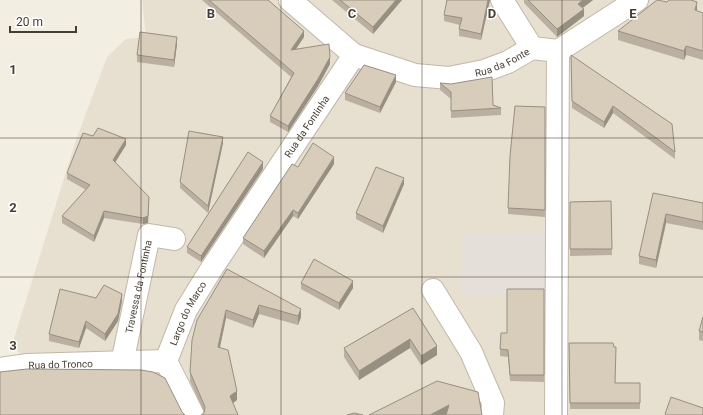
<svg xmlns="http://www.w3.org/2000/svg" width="703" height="415" font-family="Roboto,sans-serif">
<rect width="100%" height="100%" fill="#f3eee2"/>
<!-- residential -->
<polygon fill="#e7e0d0" points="142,0 703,0 703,415 199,415 23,357 12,345 76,140 107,57 126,39 146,37"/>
<!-- industrial -->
<polygon fill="#e4dfd8" points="547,233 546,295 461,295 461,236"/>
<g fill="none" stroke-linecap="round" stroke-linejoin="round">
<defs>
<g id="minor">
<polyline points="502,0 532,48"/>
<path id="s1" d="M 354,55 L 415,75 L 449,78 L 484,71 L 508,62 L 532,48 L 558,51 L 637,0"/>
<polyline points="433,290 471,352 493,403 492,415"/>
<path id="s2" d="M 122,363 L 149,235 L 174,239"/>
<path id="s3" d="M 0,369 L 26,365 L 166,361"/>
<path id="s4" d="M 193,415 L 166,361 L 186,310 L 212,268 L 354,55 L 290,0"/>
<polyline points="556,415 558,51"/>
</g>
</defs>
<!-- minor casing -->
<use href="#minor" stroke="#c2b8a7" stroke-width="24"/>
<!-- minor -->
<use href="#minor" stroke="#fff" stroke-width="22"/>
</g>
<!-- wall -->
<g fill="#baafa0">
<polygon points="202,0 268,0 304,37 296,49 330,64 318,86 288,132 270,122 270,116 291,77"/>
<polygon points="332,0 402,0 373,34"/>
<polygon points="490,0 481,40 459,36 459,29 460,25 444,21 444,15"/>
<polygon points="524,0 593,0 583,8 584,16 557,37 524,3"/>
<polygon points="697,11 703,13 703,60 686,55 684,60 618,40 618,31"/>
<polygon points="177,44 174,67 137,62 137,55"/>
<polygon points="571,55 675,152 675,159 613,113 604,128 572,108"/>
<polygon points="396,82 380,113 345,100 345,93"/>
<polygon points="440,83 501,108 501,115 451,118 451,99 440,90"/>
<polygon points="545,107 545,217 508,214 508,208"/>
<polygon points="93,136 126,145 115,162 149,204 148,223 143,224 104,218 94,242 62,223 62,216 86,190 67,179 67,173"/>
<polygon points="223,143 208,213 180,188 180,182"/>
<polygon points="334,164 298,219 293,216 264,258 243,244 243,238 298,167"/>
<polygon points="263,169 201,262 187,253 187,247"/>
<polygon points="404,184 383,233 356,219 356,213"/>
<polygon points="653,193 703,203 703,230 666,223 656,268 639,264 639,256"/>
<polygon points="611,201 612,255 570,256 570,202"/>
<polygon points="227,269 301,317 298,325 259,314 253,328 226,318 220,347 237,400 233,403 204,413 204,412 190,381 190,372"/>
<polygon points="301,283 353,288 339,310 301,289"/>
<polygon points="544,289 544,382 510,381 508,357 500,356 500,349 507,333"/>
<polygon points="96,298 122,301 118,321 105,341 86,328 79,348 49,341 49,334"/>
<polygon points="413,308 437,355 421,365 410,348 359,380 344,357 344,348"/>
<polygon points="703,317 703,341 699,340 699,331"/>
<polygon points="569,343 615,383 640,383 640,409 570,409"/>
</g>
<!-- shaded-wall -->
<g fill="#978f82">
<polygon points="396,0 402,0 373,34 373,27"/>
<polygon points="488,0 490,0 481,40 481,34"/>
<polygon points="583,0 593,0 578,11 578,4"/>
<polygon points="697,2 697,11 695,10"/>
<polygon points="584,9 584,16 557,37 557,29"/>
<polygon points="304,31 304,37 291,56 291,50"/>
<polygon points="177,37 177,44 174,67 174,60"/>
<polygon points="686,46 686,55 684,60 684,51"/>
<polygon points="330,57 330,64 318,86 288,132 288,126"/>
<polygon points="396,75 396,82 380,113 380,107"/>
<polygon points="613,106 613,113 604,128 604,122"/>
<polygon points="223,137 223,143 208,213 208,206"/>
<polygon points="126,139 126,145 113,166 113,160"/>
<polygon points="334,157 334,164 298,219 298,213"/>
<polygon points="263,162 263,169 201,262 201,256"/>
<polygon points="404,178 404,184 383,233 383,226"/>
<polygon points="149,197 148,223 143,224 143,218"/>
<polygon points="293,210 293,216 264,258 264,251"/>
<polygon points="104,211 104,218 94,242 94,236"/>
<polygon points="666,214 666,223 656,268 656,260"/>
<polygon points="353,281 353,288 339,310 339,303"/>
<polygon points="122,294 122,301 118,321 105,341 105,334"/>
<polygon points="259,305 259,314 253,328 253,320"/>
<polygon points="301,309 301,317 298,325 298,316"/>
<polygon points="226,310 226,318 218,356 218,347"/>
<polygon points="86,321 86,328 79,348 79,342"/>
<polygon points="410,339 410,348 359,380 359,371"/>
<polygon points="437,346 437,355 421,365 421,356"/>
<polygon points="237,391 237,400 230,405 230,396"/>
<polygon points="449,405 446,415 430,415"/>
</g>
<!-- building -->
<g fill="#d8ccba" stroke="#978f82">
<polygon points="209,0 268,0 304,31 291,50 329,44 330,57 318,79 288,126 270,116 294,73"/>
<polygon points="340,0 396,0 373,27"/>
<polygon points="447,0 488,0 481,34 459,29 462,18 444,15"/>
<polygon points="528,0 583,0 578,4 584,9 557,29"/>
<polygon points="657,0 667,2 669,0 691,0 697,2 695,10 703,13 703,51 686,46 684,51 618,31"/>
<polygon points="140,32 177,37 174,60 137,55"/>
<polygon points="571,55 672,124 675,152 613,106 604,122 572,101"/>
<polygon points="364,65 396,75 380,107 345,93"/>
<polygon points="492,77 493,105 501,108 451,111 451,92 440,83 451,84"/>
<polygon points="515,106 545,107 545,210 508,208 510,156"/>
<polygon points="98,128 126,139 113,160 149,197 148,216 143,218 104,211 94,236 62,216 90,185 67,173 83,133 93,136"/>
<polygon points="189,131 223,137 208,206 180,182"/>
<polygon points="313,143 334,157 298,213 293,210 264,251 243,238 292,164 298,167"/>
<polygon points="248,152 263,162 201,256 187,247"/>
<polygon points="376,167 404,178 383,226 356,213"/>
<polygon points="653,193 703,203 703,222 666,214 656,260 639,256"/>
<polygon points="611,201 612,249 570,249 570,202"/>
<polygon points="314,259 353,281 339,303 301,283"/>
<polygon points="227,269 301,309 298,316 259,305 253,320 226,310 218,347 228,350 237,391 230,396 238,415 201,415 204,413 205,407 190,372 192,340 197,320"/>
<polygon points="104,285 122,294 118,314 105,334 86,321 79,342 49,334 60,289 96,298"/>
<polygon points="507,289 544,289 544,375 510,375 508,350 500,349 501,333 507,333"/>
<polygon points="413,308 437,346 421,356 410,339 359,371 344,348"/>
<polygon points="703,317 703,332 699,331"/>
<polygon points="569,343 613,343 614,347 616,347 615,383 640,383 640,403 570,403"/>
<polygon points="27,369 141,370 153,372 165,378 182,412 185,415 0,415 0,372"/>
<polygon points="437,381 478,392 482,415 446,415 449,405 430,415 369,415"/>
<polygon points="671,397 703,408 703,415 667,415 665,414"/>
<polygon points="354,413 363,415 347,415"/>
</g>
<!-- grid -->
<path fill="none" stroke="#453d32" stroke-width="1" stroke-opacity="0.55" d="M 141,0 L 141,415M 281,0 L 281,415M 422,0 L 422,415M 562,0 L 562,415M 0,138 L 703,138M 0,277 L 703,277"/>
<g text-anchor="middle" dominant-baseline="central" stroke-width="3" stroke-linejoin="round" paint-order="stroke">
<!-- street labels -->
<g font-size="10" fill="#453d32" stroke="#fff">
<text stroke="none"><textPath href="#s1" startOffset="154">Rua da Fonte</textPath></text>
<text stroke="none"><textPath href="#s4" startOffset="335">Rua da Fontinha</textPath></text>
<text stroke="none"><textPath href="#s2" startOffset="78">Travessa da Fontinha</textPath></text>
<text stroke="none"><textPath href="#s4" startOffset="113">Largo do Marco</textPath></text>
<text stroke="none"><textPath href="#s3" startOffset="61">Rua do Tronco</textPath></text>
</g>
</g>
<g font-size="13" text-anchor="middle" font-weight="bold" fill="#453d32" stroke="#fff" stroke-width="3" stroke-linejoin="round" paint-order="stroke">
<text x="211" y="18">B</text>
<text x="352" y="18">C</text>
<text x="492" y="18">D</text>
<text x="633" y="18">E</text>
<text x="13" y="74">1</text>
<text x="13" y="212">2</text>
<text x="13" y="350">3</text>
</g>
<!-- scale -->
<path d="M10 26v6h66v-6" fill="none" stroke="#453d32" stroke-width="2"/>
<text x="16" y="26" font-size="12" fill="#453d32" stroke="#ffffff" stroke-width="3" paint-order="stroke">20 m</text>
</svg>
